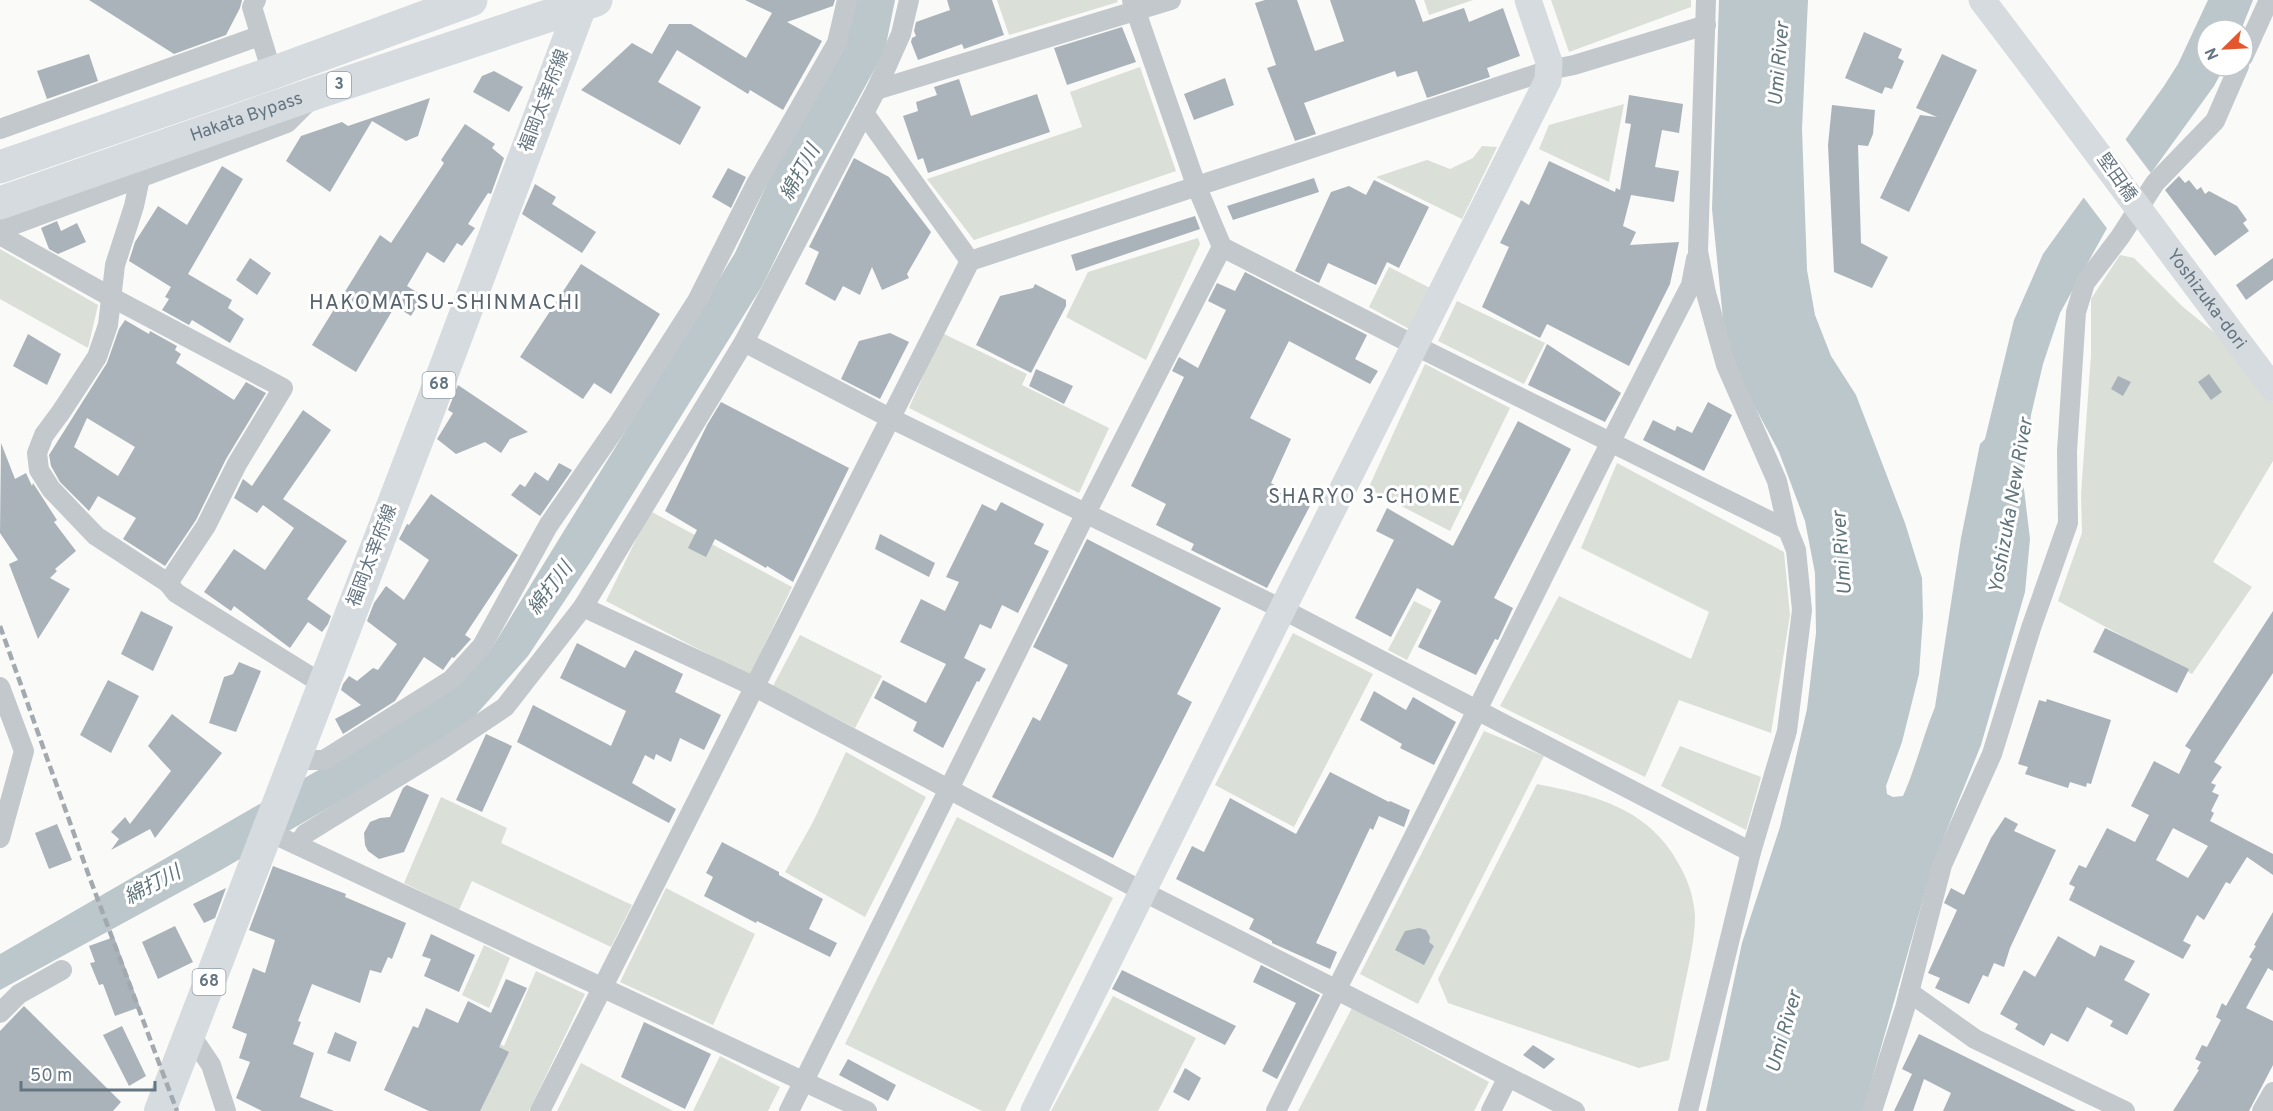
<svg xmlns="http://www.w3.org/2000/svg" width="2273" height="1111" font-family="Overpass,'Noto Sans JP',sans-serif">
<rect width="100%" height="100%" fill="#fafaf8"/>
<!-- green -->
<g fill="#dadfd7">
<polygon points="997,0 1117,0 1118,2 1009,35"/>
<polygon points="1424,0 1473,0 1429,15"/>
<polygon points="1551,0 1691,0 1691,7 1569,52"/>
<polygon points="1140,67 1176,171 974,240 927,179 1082,127 1070,92"/>
<polygon points="1624,104 1609,182 1539,149 1549,125"/>
<polygon points="1482,146 1497,147 1462,219 1376,177 1427,160 1450,169 1473,158"/>
<polygon points="1198,238 1200,244 1146,360 1066,317 1088,272"/>
<polygon points="0,249 98,305 88,348 0,299"/>
<polygon points="2120,255 2134,258 2183,307 2225,341 2273,402 2273,461 2213,562 2252,587 2192,674 2058,601 2082,533 2081,494 2091,355 2091,299"/>
<polygon points="1389,267 1430,288 1411,330 1369,307"/>
<polygon points="1457,301 1545,343 1524,384 1438,341"/>
<polygon points="942,333 1027,374 1022,385 1109,428 1079,493 909,408"/>
<polygon points="1425,364 1510,408 1450,531 1368,489"/>
<polygon points="1617,463 1784,552 1790,615 1771,733 1679,700 1645,777 1500,706 1559,596 1691,659 1709,612 1581,548"/>
<polygon points="650,511 792,587 750,676 606,601"/>
<polygon points="1414,601 1432,610 1407,660 1388,650"/>
<polygon points="1293,633 1373,674 1294,827 1215,785"/>
<polygon points="800,635 882,676 855,728 773,686"/>
<polygon points="1484,731 1544,756 1418,1004 1360,974"/>
<polygon points="1680,746 1761,777 1746,830 1661,786"/>
<polygon points="846,752 926,797 865,917 785,872 813,822"/>
<path d="M 1537,784 C 1598,796 1651,809 1681,868 C 1689,883 1694,899 1695,916 C 1695,937 1690,959 1686,979 C 1680,1006 1675,1033 1669,1060 L 1639,1068 L 1448,1003 L 1438,979 Z"/>
<polygon points="441,797 507,828 501,843 632,905 611,947 472,881 459,910 404,883"/>
<polygon points="957,817 1113,898 1005,1111 982,1111 845,1044"/>
<polygon points="666,888 755,934 713,1025 620,982"/>
<polygon points="484,945 510,958 489,1008 462,995"/>
<polygon points="536,971 585,994 529,1111 446,1111 480,1034 504,1046"/>
<polygon points="1113,996 1196,1038 1158,1111 1051,1111"/>
<polygon points="1352,1008 1489,1082 1474,1111 1298,1111"/>
<polygon points="720,1056 780,1087 768,1111 693,1111"/>
<polygon points="581,1063 673,1111 557,1111"/>
</g>
<!-- water -->
<g fill="#bbc7cb">
<polygon points="853,0 895,0 885,50 814,180 762,286 591,561 528,656 474,717 394,770 221,870 0,990 0,954 379,735 490,651 735,253"/>
<path d="M 1719,0 L 1808,0 L 1802,129 L 1807,270 L 1815,315 L 1831,356 L 1856,395 L 1905,523 L 1922,578 L 1923,617 L 1919,674 L 1902,742 L 1886,786 L 1887,794 L 1893,797 L 1903,796 C 1916,767 1923,736 1935,707 L 1961,538 L 1980,444 L 1985,439 L 2014,320 L 2043,254 L 2164,86 L 2178,64 L 2208,0 L 2253,0 L 2241,30 L 2207,30 L 2207,66 L 2225,66 L 2214,86 L 2154,169 L 2107,228 L 2060,313 L 2043,364 L 2031,415 L 2023,481 L 2030,539 L 2025,592 L 1981,745 L 1933,864 L 1863,1111 L 1706,1111 L 1742,943 L 1780,827 L 1807,709 L 1816,633 L 1815,573 L 1805,521 L 1779,452 L 1737,373 L 1725,339 L 1712,209 Z"/>
</g>
<!-- pier -->
<polygon fill="#fafaf8" points="2123,136 2153,176 2109,231 2081,194"/>
<!-- building -->
<g fill="#aab3b9" fill-rule="evenodd">
<polygon points="89,0 242,0 240,8 226,35 174,54"/>
<polygon points="745,0 835,0 833,6 787,22 822,41 783,110 750,90 748,94 677,50 658,82 701,107 680,145 581,90 632,43 652,54 669,24 691,24 746,58 772,13"/>
<polygon points="947,0 992,0 1004,35 964,49 962,44 918,60 911,42 912,38 916,36 914,31 916,22 950,10"/>
<polygon points="1265,0 1297,0 1315,51 1344,41 1330,0 1415,0 1423,22 1464,8 1469,22 1503,8 1520,56 1487,68 1490,77 1427,98 1417,71 1397,77 1395,71 1304,103 1316,134 1295,141 1267,68 1276,65 1255,3"/>
<polygon points="1122,27 1136,62 1067,85 1054,48"/>
<polygon points="1864,32 1902,49 1898,58 1904,61 1892,89 1885,87 1882,94 1845,78"/>
<polygon points="89,54 98,81 47,99 37,71"/>
<polygon points="1942,54 1977,70 1909,212 1880,198 1920,115 1937,117 1916,108"/>
<polygon points="494,71 523,87 509,112 473,92 482,76"/>
<polygon points="1225,78 1234,105 1194,120 1184,94"/>
<polygon points="959,79 971,116 1037,94 1050,132 928,173 923,158 918,160 903,116 918,111 916,102 937,95 934,87"/>
<polygon points="1629,95 1683,104 1679,133 1662,130 1655,167 1679,171 1674,202 1631,195 1623,226 1636,232 1630,245 1679,242 1670,284 1629,366 1547,324 1540,338 1482,307 1509,247 1500,243 1521,200 1529,205 1549,161 1615,192 1616,188 1620,190 1631,124 1625,123"/>
<polygon points="430,98 418,136 406,141 372,121 330,192 286,161 301,136 342,122 348,126"/>
<polygon points="1832,105 1875,110 1873,134 1868,146 1858,145 1861,243 1888,257 1872,288 1834,272 1828,145"/>
<polygon points="465,124 495,144 492,148 504,158 491,194 488,193 468,224 475,228 462,246 457,243 444,263 427,252 407,286 423,296 411,316 395,306 356,372 312,345 380,235 391,243 444,163 441,160"/>
<polygon points="854,158 889,177 931,232 907,274 909,278 882,290 872,267 860,295 843,286 835,301 805,284 819,252 809,247"/>
<polygon points="222,166 243,179 188,274 232,300 228,308 244,319 230,343 192,320 189,325 162,310 169,299 165,297 171,287 129,261 135,242 158,206 187,225"/>
<polygon points="728,168 746,177 731,208 712,197"/>
<polygon points="2179,176 2185,183 2189,180 2197,190 2201,187 2205,194 2209,191 2237,206 2247,220 2243,223 2249,231 2215,256 2165,190"/>
<polygon points="1314,178 1319,192 1233,220 1227,206"/>
<polygon points="1374,180 1429,207 1399,268 1387,262 1376,285 1328,263 1319,283 1295,271 1331,192 1349,186 1366,195"/>
<polygon points="535,184 556,197 552,204 596,232 582,253 522,214"/>
<polygon points="1195,216 1200,229 1076,271 1071,255"/>
<polygon points="57,221 61,231 77,223 86,242 58,254 49,249 41,228"/>
<polygon points="250,258 271,273 257,295 236,280"/>
<polygon points="2273,258 2273,280 2246,300 2236,285"/>
<polygon points="581,264 660,314 611,394 594,383 583,399 520,357"/>
<polygon points="1245,272 1367,335 1355,359 1378,371 1370,384 1289,341 1250,418 1291,439 1271,483 1311,504 1267,588 1191,550 1194,544 1156,525 1166,504 1131,486 1184,377 1172,371 1179,357 1198,368 1226,310 1208,301 1217,283 1235,291"/>
<polygon points="1035,284 1066,300 1066,306 1031,373 976,345 1000,296 1033,288"/>
<path d="M 125,320 L 149,334 L 150,331 L 177,346 L 175,350 L 181,354 L 176,363 L 234,400 L 246,382 L 266,393 L 226,459 L 196,520 L 165,566 L 123,539 L 136,518 L 98,496 L 89,511 L 60,482 L 51,466 L 49,455 L 107,363 L 119,329 ZM 87,418 L 135,447 L 118,476 L 74,447 Z"/>
<polygon points="890,333 909,342 880,399 841,379 859,341"/>
<polygon points="28,334 61,354 47,385 13,366"/>
<polygon points="1547,344 1621,393 1605,422 1528,385"/>
<polygon points="1036,369 1073,386 1064,404 1029,386"/>
<polygon points="2209,374 2222,392 2211,400 2198,382"/>
<polygon points="2118,376 2131,382 2123,396 2111,389"/>
<polygon points="458,385 528,432 510,439 501,453 485,442 456,454 437,439 453,413 448,410"/>
<polygon points="721,402 849,468 793,582 767,566 766,568 715,539 706,557 688,548 697,530 665,511 707,425"/>
<polygon points="1708,402 1732,415 1704,471 1643,440 1653,420 1675,431 1677,426 1692,433"/>
<polygon points="303,410 331,430 283,499 347,541 307,599 331,616 328,624 322,632 308,622 290,648 234,606 231,611 204,592 234,549 265,570 294,528 263,505 257,513 234,498 243,479 252,486"/>
<polygon points="1518,421 1571,449 1494,598 1513,608 1498,640 1495,639 1476,675 1418,647 1441,601 1417,588 1391,637 1355,618 1394,540 1376,531 1387,508 1453,546"/>
<polygon points="1,443 15,479 26,473 32,486 33,483 57,520 54,522 76,551 55,569 57,571 50,578 70,589 38,639 9,564 18,560 0,533"/>
<polygon points="559,463 572,470 540,516 511,495 520,484 525,487 535,472 548,481"/>
<polygon points="431,494 518,555 465,635 471,639 454,658 452,657 443,670 424,657 395,701 343,734 335,719 361,705 341,690 343,684 349,676 357,681 373,668 378,670 397,644 367,621 374,603 386,586 404,600 429,560 399,539 407,524 409,525"/>
<polygon points="1001,502 1044,524 1034,544 1049,551 1018,613 1002,605 991,629 980,624 964,658 986,669 979,682 977,681 943,748 913,731 917,722 874,698 883,680 926,703 946,664 900,642 921,599 945,611 959,582 946,577 982,504 996,511"/>
<polygon points="880,534 935,563 929,577 875,549"/>
<polygon points="1087,539 1221,608 1177,694 1192,702 1113,858 992,797 1033,717 1040,721 1068,665 1033,647"/>
<polygon points="141,611 173,627 153,671 121,654"/>
<path d="M 2273,611 L 2273,673 L 2214,762 L 2222,767 L 2211,783 L 2216,785 L 2212,792 L 2219,795 L 2211,811 L 2214,813 L 2210,821 L 2273,854 L 2273,875 L 2247,857 L 2230,884 L 2226,882 L 2204,920 L 2197,915 L 2183,941 L 2191,945 L 2183,959 L 2069,900 L 2075,887 L 2069,884 L 2079,865 L 2086,868 L 2107,828 L 2135,842 L 2149,815 L 2131,806 L 2154,761 L 2179,774 L 2191,750 L 2185,746 ZM 2173,828 L 2208,846 L 2188,878 L 2156,860 Z"/>
<polygon points="2105,628 2189,669 2177,693 2093,652"/>
<polygon points="577,643 625,668 635,650 683,674 675,692 721,715 704,750 680,738 671,762 656,754 654,760 645,755 632,783 676,809 669,823 517,742 533,705 611,746 626,711 560,678"/>
<polygon points="239,662 261,671 236,732 209,723 224,677 233,674"/>
<polygon points="108,680 139,696 111,753 80,735"/>
<polygon points="1374,691 1406,710 1413,697 1456,722 1434,765 1400,748 1402,744 1360,720"/>
<polygon points="2047,699 2111,720 2091,784 2087,783 2086,787 2070,782 2068,788 2034,777 2025,774 2028,767 2018,764 2039,700 2046,702"/>
<polygon points="172,714 222,753 155,838 150,829 111,850 119,839 111,832 125,817 130,824 171,771 148,746"/>
<polygon points="486,734 512,746 482,812 456,800"/>
<polygon points="1330,772 1389,802 1390,801 1410,810 1404,827 1379,816 1373,830 1370,828 1316,943 1337,952 1330,969 1272,943 1272,941 1249,929 1254,919 1176,879 1192,846 1204,852 1230,798 1296,834"/>
<polygon points="407,785 429,795 404,852 379,859 368,851 365,845 364,833 370,822 380,818 390,817 403,788"/>
<polygon points="2005,817 2018,824 2014,831 2056,850 2010,948 2004,967 1994,963 1988,977 1983,975 1969,1004 1935,988 1940,978 1928,973 1957,910 1944,903 1951,888 1964,895 1991,838"/>
<polygon points="57,824 72,860 49,869 35,833"/>
<polygon points="722,842 779,872 779,875 823,899 809,929 837,943 830,957 757,921 756,923 704,896 713,877 706,873"/>
<polygon points="273,866 346,894 345,897 406,923 392,959 388,957 381,973 370,970 360,1003 312,984 298,1021 301,1022 293,1044 314,1053 300,1097 334,1111 262,1111 236,1098 250,1062 239,1058 247,1034 232,1028 253,968 265,973 275,940 249,930"/>
<polygon points="226,888 215,918 204,923 193,904"/>
<polygon points="2273,912 2273,971 2268,968 2246,1008 2273,1021 2273,1065 2249,1111 2173,1111 2199,1070 2197,1069 2201,1062 2195,1059 2202,1045 2207,1047 2221,1020 2216,1017 2222,1003 2226,1006 2252,959 2249,957 2256,946 2254,945"/>
<polygon points="175,926 193,962 158,979 142,942"/>
<polygon points="1419,928 1426,930 1430,937 1429,942 1434,946 1424,965 1395,950 1405,931"/>
<polygon points="431,934 475,955 459,992 424,976 431,959 422,956"/>
<polygon points="2058,936 2095,957 2100,945 2135,961 2124,980 2150,994 2127,1035 2110,1026 2113,1021 2087,1007 2068,1042 2051,1033 2044,1046 2015,1029 2018,1024 2000,1014 2024,970 2035,977"/>
<polygon points="114,937 140,1007 115,1016 103,984 99,985 90,963 95,962 89,946"/>
<polygon points="1261,965 1320,995 1277,1079 1262,1071 1296,1003 1253,982"/>
<polygon points="1122,970 1236,1026 1225,1045 1112,989"/>
<polygon points="506,979 527,988 499,1047 509,1052 480,1111 429,1111 384,1090 413,1026 418,1028 426,1008 458,1023 468,1001 491,1013"/>
<polygon points="24,1006 121,1102 113,1111 0,1111 0,1031"/>
<polygon points="644,1022 711,1054 685,1109 621,1077"/>
<polygon points="122,1026 146,1076 129,1086 103,1035"/>
<polygon points="335,1032 357,1042 350,1062 327,1053"/>
<polygon points="1919,1034 2076,1111 1943,1111 1951,1093 1924,1079 1913,1111 1894,1111 1912,1074 1902,1069"/>
<polygon points="1533,1045 1555,1059 1544,1069 1523,1055"/>
<polygon points="848,1059 896,1085 888,1101 839,1075"/>
<polygon points="1185,1068 1201,1078 1189,1101 1173,1092"/>
</g>
<g fill="none" stroke-linecap="round" stroke-linejoin="round">
<!-- street -->
<g stroke="#c3c8cc" stroke-width="20">
<polyline points="256,0 252,7 272,73"/>
<polyline points="2243,57 2269,0"/>
<polyline points="876,90 1171,0"/>
<polyline points="864,113 970,261"/>
<polyline points="0,129 259,36"/>
<polyline points="140,178 134,206 115,265 108,325 97,357 61,412 44,435 37,453 39,470 51,489 96,536 168,583 176,593 324,685"/>
<polyline points="0,230 287,123 308,102"/>
<polyline points="0,235 111,297 283,388 237,464 206,526 168,583"/>
<polyline points="1222,247 1416,346 1788,530"/>
<polyline points="744,342 890,418 1282,609 1751,852"/>
<polyline points="583,607 753,686 1144,892 1575,1111"/>
<polyline points="0,687 24,751 0,838"/>
<polyline points="295,760 324,760 451,680 482,646 548,526 619,423 697,301 755,186 837,43 847,0"/>
<polyline points="267,831 867,1111"/>
<polyline points="298,845 305,834 441,750 505,707 583,607 744,342 876,90 901,34 909,0"/>
<polyline points="1909,992 1975,1039 2125,1111"/>
<polyline points="0,1013 19,994 62,970"/>
<polyline points="190,1034 211,1065 226,1111"/>
<polyline points="540,1111 970,261 1549,70 1574,65 1706,25"/>
<polyline points="789,1111 1086,513 1222,247 1196,185 1132,0"/>
<path d="M 1276,1111 C 1342,976 1412,843 1478,708 C 1548,567 1618,425 1691,285 L 1696,259"/>
<polyline points="1491,1111 1508,1077"/>
<polyline points="1688,1111 1751,852 1787,731 1802,610 1796,550 1788,530 1777,481 1726,365 1706,293 1698,251 1706,0"/>
<polyline points="1872,1111 1905,1008 1942,865 1992,754 2031,628 2068,523 2067,451 2076,312 2085,283 2120,237 2155,183 2215,121 2239,66"/>
<polyline points="2262,1111 2273,1092"/>
</g>
<!-- secondary -->
<g stroke="#d6dbdf" stroke-width="27">
<path id="s1" d="M 1982,0 C 2080,128 2175,259 2273,388"/>
<path d="M 1034,1111 C 1118,944 1199,775 1283,608 C 1371,432 1461,257 1548,80 L 1549,62 L 1528,0"/>
</g>
<!-- primary -->
<polyline stroke="#d6dbdf" stroke-width="32" points="160,1111 429,410 583,0"/>
<!-- highway -->
<g stroke="#d6dbdf" stroke-width="33">
<polyline points="0,167 272,73 471,0"/>
<path id="s2" d="M 0,203 L 316,93 L 596,0"/>
</g>
<!-- rail -->
<polyline stroke="#a2aab0" stroke-width="4.5" stroke-dasharray="9 4.5" stroke-linecap="butt" points="0,626 89,876 177,1111"/>
</g>
<g text-anchor="middle" dominant-baseline="central" stroke-width="6" stroke-linejoin="round" paint-order="stroke">
<!-- shield labels -->
<g fill="#fff" stroke="#939fa8" stroke-width="1.5">
<rect x="327" y="72" width="24" height="26" rx="4.5"/>
<rect x="422.5" y="372" width="33" height="26" rx="4.5"/>
<rect x="192.5" y="969" width="33" height="26" rx="4.5"/>
</g>
<g font-size="16" font-weight="bold" fill="#657683">
<text x="339" y="85">3</text>
<text x="439" y="385">68</text>
<text x="209" y="982">68</text>
</g>
<!-- street labels -->
<g font-size="18" fill="#657683" stroke="#fff">
<text transform="translate(545 101) rotate(-69)">福岡太宰府線</text>
<text stroke="none"><textPath href="#s2" startOffset="261">Hakata Bypass</textPath></text>
<text transform="translate(2116 178) rotate(55)">堅田橋</text>
<text stroke="none"><textPath href="#s1" startOffset="374">Yoshizuka-dori</textPath></text>
<text transform="translate(373 556) rotate(-69)">福岡太宰府線</text>
</g>
<!-- water labels -->
<g font-size="20" font-style="italic" fill="#60757c" stroke="#fff">
<text transform="translate(1780 64) rotate(-85)">Umi River</text>
<text transform="translate(801 173) rotate(-61)">綿打川</text>
<text transform="translate(2012 506) rotate(-80)">Yoshizuka New River</text>
<text transform="translate(1843 553) rotate(-94)">Umi River</text>
<text transform="translate(551 589) rotate(-53)">綿打川</text>
<text transform="translate(153 886) rotate(-28)">綿打川</text>
<text transform="translate(1785 1032) rotate(-74)">Umi River</text>
</g>
<!-- neighbourhood labels -->
<g font-size="20" letter-spacing="1.5" fill="#57646e" stroke="#fff">
<text x="1365" y="498">SHARYO 3-CHOME</text>
</g>
<!-- quarter labels -->
<g font-size="21" letter-spacing="1.5" fill="#57646e" stroke="#fff">
<text x="445" y="303">HAKOMATSU-SHINMACHI</text>
</g>
</g>
<!-- north arrow -->
<g transform="translate(2225 48) rotate(246)"><circle r="28" fill="#ffffff" stroke="#c1c8cd" stroke-width="1.5"/>
<path d="M0-4.5L10 22L0 15L-10 22Z" fill="#e4572e"/>
<text y="-9" font-size="16" font-weight="bold" text-anchor="middle" fill="#657683">N</text>
</g>
<!-- scale -->
<path d="M21 1081v9h134v-9" fill="none" stroke="#657683" stroke-width="3"/>
<text x="30" y="1081" font-size="18" fill="#657683" stroke="#ffffff" stroke-width="4.5" paint-order="stroke">50 m</text>
</svg>
